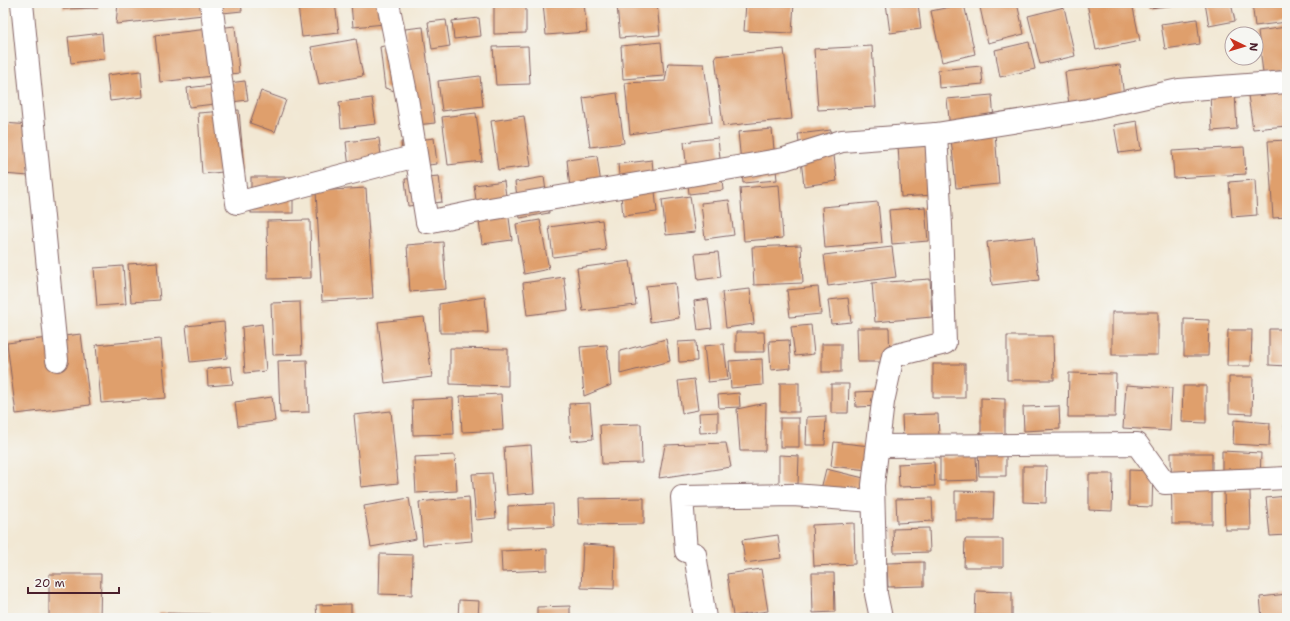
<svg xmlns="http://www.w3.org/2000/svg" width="1290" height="621" font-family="'Shantell Sans',sans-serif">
<rect width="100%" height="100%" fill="#f6f6f2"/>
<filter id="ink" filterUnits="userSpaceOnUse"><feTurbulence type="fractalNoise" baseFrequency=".025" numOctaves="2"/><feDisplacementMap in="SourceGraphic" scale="8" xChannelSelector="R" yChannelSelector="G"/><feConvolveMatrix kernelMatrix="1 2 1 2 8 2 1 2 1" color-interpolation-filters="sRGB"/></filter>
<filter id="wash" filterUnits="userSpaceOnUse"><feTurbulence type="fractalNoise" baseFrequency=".012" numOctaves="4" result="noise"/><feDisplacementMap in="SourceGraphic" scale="16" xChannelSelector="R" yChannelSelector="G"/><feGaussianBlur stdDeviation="0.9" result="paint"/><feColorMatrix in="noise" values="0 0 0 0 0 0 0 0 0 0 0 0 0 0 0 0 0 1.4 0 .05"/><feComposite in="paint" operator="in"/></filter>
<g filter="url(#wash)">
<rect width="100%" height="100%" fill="#f2e8d4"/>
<g id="blocks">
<!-- building -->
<g fill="#df9f6c">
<polygon points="63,3 98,3 98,8 63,9"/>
<polygon points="118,3 241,3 242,11 116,24"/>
<polygon points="318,3 335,3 339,33 302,37 298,6"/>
<polygon points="351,3 380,3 385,24 353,27"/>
<polygon points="494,3 526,3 526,33 494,34"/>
<polygon points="543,3 584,3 587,32 546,35"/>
<polygon points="638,3 657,3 660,35 620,38 617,5"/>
<polygon points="746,3 794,3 792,33 744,31"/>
<polygon points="886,3 918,3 921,29 890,33"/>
<polygon points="979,3 1017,3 1024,34 988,43"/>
<polygon points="1087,3 1132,3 1140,41 1096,50"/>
<polygon points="1149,3 1188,3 1188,4 1149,8"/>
<polygon points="1205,3 1231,3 1235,21 1209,26"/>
<polygon points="1252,3 1287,3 1287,22 1255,26"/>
<polygon points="964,4 975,54 942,62 931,11"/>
<polygon points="1064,7 1075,56 1040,64 1028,16"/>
<polygon points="479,18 481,36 454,39 452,21"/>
<polygon points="1197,19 1200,44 1165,49 1161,24"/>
<polygon points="446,20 450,46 432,49 428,22"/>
<polygon points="235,26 239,73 160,82 155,35"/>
<polygon points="423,27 435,123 416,125 405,29"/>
<polygon points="1286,27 1287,70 1263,73 1258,31"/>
<polygon points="102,33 104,59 71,63 68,37"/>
<polygon points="356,39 363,76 319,84 311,47"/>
<polygon points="661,42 664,76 623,79 621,46"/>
<polygon points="1029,42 1035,69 1000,77 995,50"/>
<polygon points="391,44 401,93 385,88 380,47"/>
<polygon points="528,46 530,84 496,85 493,47"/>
<polygon points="872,46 876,107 818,110 814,49"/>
<polygon points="784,49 792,119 723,126 715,56"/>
<polygon points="668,63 704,64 712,122 630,134 625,83 665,81"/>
<polygon points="1120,65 1124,97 1069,105 1065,72"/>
<polygon points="981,66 983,84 939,88 938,70"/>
<polygon points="141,71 143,97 110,101 107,75"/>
<polygon points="480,76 483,106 442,111 438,81"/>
<polygon points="245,81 248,100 189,107 187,88"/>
<polygon points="1287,85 1287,126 1253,129 1247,89"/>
<polygon points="261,91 286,100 275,132 250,123"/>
<polygon points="617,93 624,143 590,147 583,98"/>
<polygon points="1235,93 1237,129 1212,131 1210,95"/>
<polygon points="992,95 999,184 956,188 947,99"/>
<polygon points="372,98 376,124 341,128 339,102"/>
<polygon points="239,110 244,170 202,174 198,113"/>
<polygon points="476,113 482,161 448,165 442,117"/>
<polygon points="524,116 531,166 498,170 491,121"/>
<polygon points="1137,121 1141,150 1119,153 1114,125"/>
<polygon points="3,123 31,125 29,176 3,174"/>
<polygon points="772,129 777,180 743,183 738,132"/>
<polygon points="831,130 837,181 804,186 798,134"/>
<polygon points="379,138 382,164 349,168 346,142"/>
<polygon points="434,138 437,164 404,168 401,142"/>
<polygon points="718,138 723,190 689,194 684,142"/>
<polygon points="1287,140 1287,217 1273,218 1268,141"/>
<polygon points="932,143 934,195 901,197 898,145"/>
<polygon points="1244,147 1246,174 1174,178 1172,151"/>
<polygon points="597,156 601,184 570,188 567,160"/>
<polygon points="652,160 657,212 623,216 618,164"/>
<polygon points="439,176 442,202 408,206 405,179"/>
<rect x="251" y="177" width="42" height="36"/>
<polygon points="544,177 549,213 520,218 515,182"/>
<polygon points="1255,180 1257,215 1232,217 1229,182"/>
<polygon points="504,181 512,240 482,244 474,185"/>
<polygon points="779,185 783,238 744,241 740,188"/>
<polygon points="366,188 373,298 322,301 316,191"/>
<polygon points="690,196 695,232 666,235 662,200"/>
<polygon points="729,200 734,235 705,239 701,203"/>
<polygon points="878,202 882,243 825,248 822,207"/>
<polygon points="925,207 928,241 892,244 889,210"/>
<polygon points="310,220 311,278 268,279 267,221"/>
<polygon points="540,220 549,269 524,274 516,224"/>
<polygon points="602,220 606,250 553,257 549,227"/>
<polygon points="1034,237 1039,280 992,285 987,242"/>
<polygon points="443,242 446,289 410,292 407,245"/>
<polygon points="801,245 803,283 754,285 752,247"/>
<polygon points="892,247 896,277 828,286 824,255"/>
<polygon points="718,252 721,277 698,280 695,254"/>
<polygon points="630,261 636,305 583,311 577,268"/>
<polygon points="157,262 160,300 131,302 128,264"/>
<polygon points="123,266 126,304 97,306 94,268"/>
<polygon points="564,277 568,310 527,315 523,283"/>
<polygon points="930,279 932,317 875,322 872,283"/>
<polygon points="675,283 679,318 650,322 646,286"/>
<polygon points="818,287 821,314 790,317 787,290"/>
<polygon points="750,289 754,324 726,328 722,292"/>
<polygon points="485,297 488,333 440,333 439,304"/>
<polygon points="848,298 851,322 831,324 828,300"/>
<polygon points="708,299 712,328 698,330 694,301"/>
<polygon points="300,302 302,354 273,355 271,303"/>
<rect x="1112" y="312" width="46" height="43"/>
<polygon points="424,317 432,377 385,383 378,322"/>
<polygon points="1184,319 1209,320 1208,356 1184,356"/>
<polygon points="224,322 227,358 190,362 186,326"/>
<polygon points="262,324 266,371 245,373 242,327"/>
<polygon points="811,325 814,354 795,356 791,327"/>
<polygon points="857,328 889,328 890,362 858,362"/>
<polygon points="1269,329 1287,329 1287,366 1269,365"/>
<polygon points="1228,330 1252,330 1251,366 1227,366"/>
<polygon points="736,332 764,332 765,352 736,352"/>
<polygon points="81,334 90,405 16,414 7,343"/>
<polygon points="1007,336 1053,336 1054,380 1007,380"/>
<polygon points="161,339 166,398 101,403 96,345"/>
<polygon points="666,339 670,361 620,374 620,351"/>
<polygon points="789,340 791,368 771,370 769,341"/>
<polygon points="696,341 697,361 679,362 678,342"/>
<polygon points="724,344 728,380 708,382 704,346"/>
<rect x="822" y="344" width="19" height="28"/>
<polygon points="607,345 611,385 584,396 580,347"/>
<polygon points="450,348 508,349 508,386 450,384"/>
<polygon points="762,359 763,385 731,388 729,361"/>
<polygon points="307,360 309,412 280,413 278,361"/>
<rect x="933" y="364" width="32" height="34"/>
<polygon points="231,366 233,384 208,386 207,369"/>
<polygon points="1069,373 1116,374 1115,417 1068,417"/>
<polygon points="1229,377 1253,377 1252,414 1229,413"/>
<polygon points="694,379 698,410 682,413 678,381"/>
<rect x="780" y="383" width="19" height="29"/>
<polygon points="831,384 849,384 848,413 831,413"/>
<polygon points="1126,385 1172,388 1170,431 1123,428"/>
<polygon points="1183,386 1206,386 1206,423 1182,422"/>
<polygon points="879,391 881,406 856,407 855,392"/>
<polygon points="739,393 740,407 719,408 718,395"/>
<polygon points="501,394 503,430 462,432 460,396"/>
<polygon points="272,397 275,421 238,426 235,402"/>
<polygon points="453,398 454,434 413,435 412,400"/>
<polygon points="981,398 1005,399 1005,435 981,435"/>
<polygon points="590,403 593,439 571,441 569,404"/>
<polygon points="766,403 765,451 740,451 737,409"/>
<polygon points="1059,406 1060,429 1024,431 1023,407"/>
<polygon points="391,411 398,483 361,487 354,415"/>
<polygon points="718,412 718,432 700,433 699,413"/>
<polygon points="938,414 939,437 903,439 902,415"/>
<polygon points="826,416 825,445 806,445 807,417"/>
<polygon points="1284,417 1287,417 1287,446 1285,446"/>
<rect x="780" y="418" width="19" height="29"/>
<polygon points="1234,420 1270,423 1269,446 1233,444"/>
<polygon points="641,424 642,463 602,464 600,425"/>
<polygon points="834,442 870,446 867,470 831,466"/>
<polygon points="726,443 731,467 659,478 665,445"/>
<polygon points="531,445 534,493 507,495 504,447"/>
<polygon points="1006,449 1006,476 979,476 978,450"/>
<polygon points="1222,451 1261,453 1260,479 1222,477"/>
<polygon points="1171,453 1212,453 1212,524 1172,524"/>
<polygon points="455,455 457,491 416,493 414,457"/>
<polygon points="779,455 799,456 798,484 779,484"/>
<polygon points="976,456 977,480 940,481 940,457"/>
<polygon points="934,462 935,486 899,487 898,464"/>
<polygon points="1023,466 1047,466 1046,503 1023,502"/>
<polygon points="826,469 868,479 867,495 821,489"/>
<polygon points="1129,470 1153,471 1152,507 1129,506"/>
<polygon points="492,473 496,518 476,520 472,474"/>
<polygon points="1089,474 1113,474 1112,511 1089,510"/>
<polygon points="955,491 994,492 993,520 955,520"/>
<polygon points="1224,491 1250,491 1251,530 1225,530"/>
<polygon points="1287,496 1287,535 1270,536 1266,498"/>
<polygon points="469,497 472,541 423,545 419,502"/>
<polygon points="409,498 416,539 371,547 364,506"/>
<polygon points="644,498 644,524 579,525 578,499"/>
<polygon points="932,498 933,521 897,523 896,499"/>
<polygon points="553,504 554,526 508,528 508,506"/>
<polygon points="854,523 855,564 814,566 812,525"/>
<polygon points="929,528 930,552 894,553 893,529"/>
<polygon points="3,529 6,549 3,549"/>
<polygon points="778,535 781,558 745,563 742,540"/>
<polygon points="965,539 1003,539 1003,567 964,567"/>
<polygon points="583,544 615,546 614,589 581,588"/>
<polygon points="547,549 547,570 502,572 501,551"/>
<polygon points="380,554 413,555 412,595 379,594"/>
<polygon points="924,562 924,586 888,587 887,563"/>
<polygon points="761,569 768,611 733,616 727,574"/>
<polygon points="812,573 834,573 835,612 813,613"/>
<polygon points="49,574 101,574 100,618 49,618"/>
<polygon points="976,591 1012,592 1012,616 975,615"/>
<polygon points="1287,594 1287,618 1262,618 1260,597"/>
<polygon points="459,600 479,601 478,618 458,618"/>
<polygon points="351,604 351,618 317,618 316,605"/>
<polygon points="570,606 570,618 537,618 537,607"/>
<polygon points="159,613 210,614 210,618 159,618"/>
</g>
</g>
</g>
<g filter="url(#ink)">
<use href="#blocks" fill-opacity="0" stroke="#856566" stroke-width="1"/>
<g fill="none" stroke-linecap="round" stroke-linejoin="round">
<defs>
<g id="street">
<polyline points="22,3 57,360"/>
<polyline points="211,3 237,203 416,156"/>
<polyline points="388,3 407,98 427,222 484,210 784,159 842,141 936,134 1088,110 1179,90 1287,82"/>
<polyline points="878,446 1137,444 1165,483 1287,478"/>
<polyline points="705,618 695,554 686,551 682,497 793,495 873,501"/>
<polyline points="881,618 876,594 873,485 883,402 893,356 945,343 941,225 936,134"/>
</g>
</defs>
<!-- street casing -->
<use href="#street" stroke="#856566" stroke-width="24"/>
<!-- street -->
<use href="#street" stroke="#fff" stroke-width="22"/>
</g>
</g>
<!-- margin -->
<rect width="1290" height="621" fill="none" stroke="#f6f6f2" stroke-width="16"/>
<!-- north arrow -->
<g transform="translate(1244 46) rotate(95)"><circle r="19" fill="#f6f6f2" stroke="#b1a0a2"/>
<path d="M0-3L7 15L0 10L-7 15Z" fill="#c8321e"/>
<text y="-6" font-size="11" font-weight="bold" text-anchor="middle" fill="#4a1f2b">N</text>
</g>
<!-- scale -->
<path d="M28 587v6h91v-6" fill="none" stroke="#4a1f2b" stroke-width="2"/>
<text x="34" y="587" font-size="12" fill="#4a1f2b" stroke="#f6f6f2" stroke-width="3" paint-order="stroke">20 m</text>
</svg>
